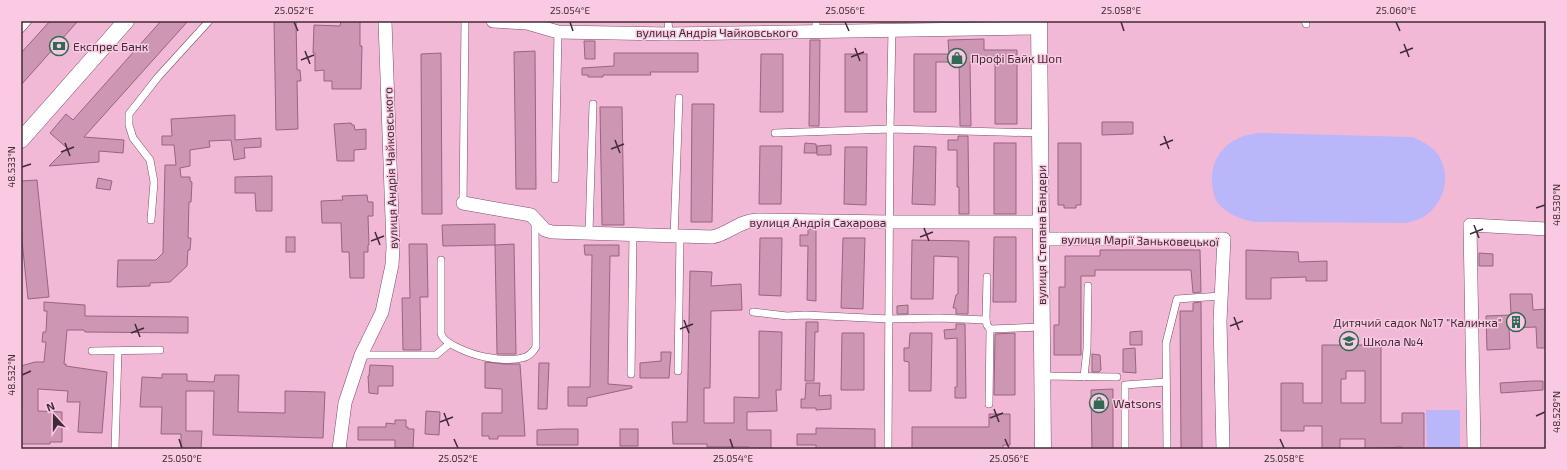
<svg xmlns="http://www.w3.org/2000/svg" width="1567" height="470" font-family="'Exo 2',sans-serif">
<rect width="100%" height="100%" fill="#f2b9d7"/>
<!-- green -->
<g fill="#b9b7fa">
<path d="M 1260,133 L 1412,137 C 1422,141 1430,145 1437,153 C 1440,156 1441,161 1443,165 C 1450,185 1440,207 1422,218 C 1417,220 1412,221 1407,223 L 1254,222 C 1240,219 1226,214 1217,202 C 1214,197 1212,188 1212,181 C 1211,152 1233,135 1260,133 Z"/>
<polygon points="1426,410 1460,410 1460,449 1427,449"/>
</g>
<!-- building -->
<g fill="#cd96b3" stroke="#986480" fill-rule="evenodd">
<polygon points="50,21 78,21 21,85 21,53"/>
<polygon points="161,21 188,21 84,137 124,140 123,153 99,151 99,162 49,166 67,148 50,133 66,114 73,120"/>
<polygon points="274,21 296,21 297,70 300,70 301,81 297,81 298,129 276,130"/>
<polygon points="341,21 360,21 360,46 362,46 361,89 332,89 332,81 324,81 324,70 315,71 315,53 313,53 314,25 340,26"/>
<polygon points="984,39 984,50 1017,50 1017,124 995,124 995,61 970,62 971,126 960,126 959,62 936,62 936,112 914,112 914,54 949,54 948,40"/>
<polygon points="810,40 820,40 819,126 809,126"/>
<polygon points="584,41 595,41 595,59 585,59"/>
<polygon points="535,51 536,189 516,189 514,52"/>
<polygon points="441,53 442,214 422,214 421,54"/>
<polygon points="614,53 698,53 698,72 650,72 651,75 603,75 603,77 588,77 588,75 582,75 582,68 614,66"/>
<polygon points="761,54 783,54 783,112 760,112"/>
<rect x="845" y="54" width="22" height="58"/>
<polygon points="692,104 714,104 712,222 691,222"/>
<polygon points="600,107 622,107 624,225 602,225"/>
<polygon points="235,115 235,140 261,138 261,147 244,148 245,158 234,160 231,140 209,141 210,147 190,150 190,166 180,168 181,177 190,177 190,181 192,182 191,202 189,202 188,238 191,238 190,250 188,250 187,266 170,282 150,283 150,286 117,287 118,260 156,260 163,253 165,165 176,165 174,145 162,145 162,136 172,136 171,119"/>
<polygon points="1102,122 1133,122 1133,134 1102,135"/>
<polygon points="351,123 352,125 354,125 355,130 366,129 366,149 354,150 354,161 337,161 334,124"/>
<polygon points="958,136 968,136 969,214 959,214 959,187 957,187 957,150 948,150 948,140 958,140"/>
<polygon points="805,143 816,144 817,153 804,153"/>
<rect x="994" y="143" width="22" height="71"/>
<polygon points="1058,143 1081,143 1081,205 1076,205 1076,208 1064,208 1064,205 1058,205"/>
<polygon points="831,145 831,155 817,155 817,146"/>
<polygon points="760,146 782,146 781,204 759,204"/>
<polygon points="914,146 936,147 935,205 912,204"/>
<polygon points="845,147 867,147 866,205 844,204"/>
<polygon points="272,176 272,211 256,211 255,193 235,193 235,177"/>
<polygon points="98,178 112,181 110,190 96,188"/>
<polygon points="37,180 49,297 28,299 21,231 21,181"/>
<polygon points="367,195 368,202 373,202 373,216 368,216 369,245 368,245 368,252 364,252 364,278 350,278 349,252 342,252 341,223 322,223 321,201 343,200 342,196"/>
<polygon points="495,224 495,245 443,246 442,225"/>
<polygon points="808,229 816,229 816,301 807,300 808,246 800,246 800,235 808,235"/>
<rect x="286" y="237" width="9" height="15"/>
<polygon points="994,237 1016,237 1016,302 993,302"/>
<polygon points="760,238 782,238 781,296 759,295"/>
<polygon points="843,238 865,238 863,309 841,308"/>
<polygon points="912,240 969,241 968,314 956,314 956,308 953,308 956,295 958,294 958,257 934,256 933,299 911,299"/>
<polygon points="409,244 427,244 428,297 420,297 421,350 403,350 402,298 410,298"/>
<polygon points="514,244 516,354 497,354 495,245"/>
<polygon points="584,245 619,245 619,256 610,256 608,384 632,386 632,388 587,398 587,406 568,406 568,387 590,387 592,255 585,255"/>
<polygon points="1100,250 1200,250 1201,292 1193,293 1191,270 1095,270 1095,276 1081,276 1081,355 1054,355 1054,325 1059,325 1059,287 1065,287 1065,256 1100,256"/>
<polygon points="1246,250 1298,252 1299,262 1327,261 1327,281 1306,281 1306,277 1271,278 1271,299 1246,299"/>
<polygon points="1479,253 1493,254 1493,266 1479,266"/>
<polygon points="690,271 712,272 711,286 741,284 742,310 711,311 710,388 704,388 704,423 734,423 734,397 759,398 759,331 782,332 781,390 776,390 777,411 747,412 747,430 771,430 771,449 749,449 749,447 707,447 707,444 673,444 672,422 687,422"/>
<polygon points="1510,294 1532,294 1533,310 1546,309 1546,348 1537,348 1536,327 1509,328 1510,349 1487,350 1486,316 1511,315"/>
<polygon points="44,302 85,305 85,316 188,317 188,333 85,332 84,330 67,330 64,364 66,364 66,366 107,372 102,433 78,432 80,402 67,402 68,391 38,389 38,411 62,412 62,442 50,442 50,444 21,444 22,387 21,366 35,362 44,362 46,342 42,342 43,332 46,332 47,311 44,311"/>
<polygon points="1201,302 1202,449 1181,449 1180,311 1193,311 1193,303"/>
<polygon points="908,305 908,314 897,314 897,306"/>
<polygon points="806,322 818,322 818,332 815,332 814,381 805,381"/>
<polygon points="956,324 965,324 966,398 955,398 955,387 957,387 957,338 945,339 944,330 956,329"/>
<polygon points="1142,331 1142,345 1130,345 1130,332"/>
<polygon points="842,333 864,333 864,390 841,390"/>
<polygon points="910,333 932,333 931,391 909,391 909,362 904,361 904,348 909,348"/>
<polygon points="1015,333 1015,395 994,395 995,334"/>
<path d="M 1322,345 L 1381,345 L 1381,423 L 1402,423 L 1402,413 L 1424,413 L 1424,449 L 1402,449 L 1402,447 L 1365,449 L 1365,439 L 1340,439 L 1340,449 L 1322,449 L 1322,426 L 1304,426 L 1304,431 L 1281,431 L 1281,383 L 1303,383 L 1303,403 L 1322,403 ZM 1346,371 L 1365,371 L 1365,403 L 1341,403 L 1341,379 L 1346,379 Z"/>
<polygon points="1135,348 1136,373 1123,372 1123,349"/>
<polygon points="661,352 671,352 669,378 640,378 640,363 661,361"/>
<polygon points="1092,354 1100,355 1101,370 1099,372 1092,372"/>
<polygon points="485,362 504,364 520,364 525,436 498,436 498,439 489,439 489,436 482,436 482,413 502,413 502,389 485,388"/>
<polygon points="539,363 549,363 547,409 538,409"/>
<polygon points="370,365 393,366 393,386 378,386 378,394 369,393 368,376 369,376"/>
<polygon points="162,374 187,374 187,381 214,382 215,375 239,375 238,412 285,413 285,391 325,392 323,438 213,435 214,391 186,391 186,431 202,431 201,449 181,448 181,434 161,434 162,407 140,407 142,377 162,378"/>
<polygon points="1533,381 1543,381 1543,390 1501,393 1500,383"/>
<polygon points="806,383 820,383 819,396 831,395 831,409 816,410 816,408 801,408 801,399 805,399"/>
<polygon points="1113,389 1113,449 1092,449 1091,390"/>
<polygon points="426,411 440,412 439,435 425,434"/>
<polygon points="989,414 1010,414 1010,445 1003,445 1003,449 912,449 912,427 989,427"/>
<polygon points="395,420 406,420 406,427 408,427 408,429 414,429 413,448 395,448 395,440 358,440 358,427 386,427 386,423 395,424"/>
<polygon points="816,428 875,429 875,449 816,449 816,445 797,445 797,434 816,434"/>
<polygon points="559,429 578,429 578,445 537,445 537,430"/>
<rect x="620" y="429" width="18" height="17"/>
</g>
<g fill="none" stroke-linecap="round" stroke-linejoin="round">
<defs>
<g id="service">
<polyline points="668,21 669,34"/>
<polyline points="1305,21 1306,24"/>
<polyline points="21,29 28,21"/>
<polyline points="816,31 816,21"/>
<polyline points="775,133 890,129 1040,133"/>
<polyline points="555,179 558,32"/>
<polyline points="463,203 465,21"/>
<polyline points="151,220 154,182 150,160 133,138 129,125 129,114 158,77 209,21"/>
<polyline points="589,233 593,104"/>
<polyline points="674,237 679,98"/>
<path d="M 441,260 L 441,333 C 442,344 474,355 485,357 C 496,359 512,361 522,358 C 529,357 533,352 536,347 L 535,221"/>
<polyline points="987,277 986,320 987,325 990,329 989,404"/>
<polyline points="753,312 787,316 805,315 889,319 939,318 986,320"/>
<polyline points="990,329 1041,327"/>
<polyline points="92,351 160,350"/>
<polyline points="361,355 436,355 449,344"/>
<polyline points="678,371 680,237"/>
<polyline points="631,374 633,235"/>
<polyline points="1042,376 1117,377"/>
<polyline points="1084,377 1087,349 1088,286"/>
<polyline points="115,449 118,351"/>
<polyline points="888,449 890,129 892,30"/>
<polyline points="1125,449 1125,385 1166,382"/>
<polyline points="1167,449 1166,343 1177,299 1221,296"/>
</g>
<g id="minor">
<polyline points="493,21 527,23 558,32 669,34 1039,28"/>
<path d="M 463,203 L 531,215 L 545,230 L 552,232 L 712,237 C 728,234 739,221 757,220 L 890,222 L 1040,222"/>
<polyline points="1041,239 1224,239 1220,321 1223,449"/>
<polyline points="339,449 345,403 361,355 382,312 392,265 393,247 385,21"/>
<polyline points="1474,449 1470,225 1546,229"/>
</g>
<g id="tertiary">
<polyline points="1039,21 1043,449"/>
<polyline points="21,140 126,21"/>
</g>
</defs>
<!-- service casing -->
<use href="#service" stroke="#7f4e69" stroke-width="8"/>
<!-- minor casing -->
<use href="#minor" stroke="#7f4e69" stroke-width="14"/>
<!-- tertiary casing -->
<use href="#tertiary" stroke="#7f4e69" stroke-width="17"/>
<!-- service -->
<use href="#service" stroke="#fff" stroke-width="7"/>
<!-- minor -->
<use href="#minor" stroke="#fff" stroke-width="13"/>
<!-- tertiary -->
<use href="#tertiary" stroke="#fff" stroke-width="16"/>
</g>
<!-- ticks -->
<path fill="none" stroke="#412b37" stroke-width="1.5" d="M 294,22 L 298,31M 570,22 L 573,31M 845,22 L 849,31M 1121,22 L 1124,31M 1396,22 L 1400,31M 1404,44 L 1409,57M 855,48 L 860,61M 305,51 L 310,64M 1400,53 L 1413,48M 851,57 L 864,52M 301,60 L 314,55M 1164,136 L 1169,149M 615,140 L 620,153M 65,143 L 70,156M 1160,145 L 1173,140M 611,149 L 624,144M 61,152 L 74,147M 22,167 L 31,164M 1536,208 L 1545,205M 1474,225 L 1479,238M 924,228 L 929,241M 375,232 L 380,245M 1470,234 L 1483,229M 920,237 L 933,232M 371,241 L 384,236M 1234,317 L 1239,330M 684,320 L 689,333M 135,324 L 140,337M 1230,326 L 1243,321M 680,329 L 693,324M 131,333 L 144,328M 22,375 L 31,371M 994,409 L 999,422M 444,413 L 449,426M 1536,416 L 1545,412M 990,418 L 1003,413M 440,422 L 453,417M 179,439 L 182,448M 454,439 L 458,448M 730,439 L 733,448M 1005,439 L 1009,448M 1280,439 L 1284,448"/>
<!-- icons -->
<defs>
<symbol id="bank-ring" viewBox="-11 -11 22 22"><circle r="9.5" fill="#f9cae2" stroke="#306a54" stroke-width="1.5"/><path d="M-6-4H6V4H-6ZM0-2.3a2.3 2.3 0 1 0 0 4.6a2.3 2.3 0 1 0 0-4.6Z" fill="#306a54"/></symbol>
<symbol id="shop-ring" viewBox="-11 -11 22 22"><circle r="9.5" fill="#f9cae2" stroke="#306a54" stroke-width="1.5"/><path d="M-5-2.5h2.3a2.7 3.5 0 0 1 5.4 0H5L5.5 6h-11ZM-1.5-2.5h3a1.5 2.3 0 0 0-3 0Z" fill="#306a54"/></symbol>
<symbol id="building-ring" viewBox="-11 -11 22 22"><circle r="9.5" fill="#f9cae2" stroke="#306a54" stroke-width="1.5"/><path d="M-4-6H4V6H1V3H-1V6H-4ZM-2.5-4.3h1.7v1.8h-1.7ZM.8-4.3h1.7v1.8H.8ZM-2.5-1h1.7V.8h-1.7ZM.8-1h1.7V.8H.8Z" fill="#306a54"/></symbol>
<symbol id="school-ring" viewBox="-11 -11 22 22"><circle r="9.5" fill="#f9cae2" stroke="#306a54" stroke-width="1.5"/><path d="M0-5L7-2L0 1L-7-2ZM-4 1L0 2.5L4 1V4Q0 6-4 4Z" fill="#306a54"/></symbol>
</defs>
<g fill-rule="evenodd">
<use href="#bank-ring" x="48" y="35" width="22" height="22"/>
<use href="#shop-ring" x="946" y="47" width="22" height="22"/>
<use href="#building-ring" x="1505" y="311" width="22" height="22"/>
<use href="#school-ring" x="1338" y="330" width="22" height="22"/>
<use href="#shop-ring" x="1088" y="392" width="22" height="22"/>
</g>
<g text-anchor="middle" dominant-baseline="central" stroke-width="3" stroke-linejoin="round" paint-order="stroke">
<!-- street labels -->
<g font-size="12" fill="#412b37" stroke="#f9cae2">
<text x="717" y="32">вулиця Андрія Чайковського</text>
<text transform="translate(390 168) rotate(-92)">вулиця Андрія Чайковського</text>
<text x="818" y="222">вулиця Андрія Сахарова</text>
<text transform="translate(1041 235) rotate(-90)">вулиця Степана Бандери</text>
<text transform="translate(1140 240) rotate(1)">вулиця Марії Заньковецької</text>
</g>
<!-- poi labels -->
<g font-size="12" fill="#412b37" stroke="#f9cae2" text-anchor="start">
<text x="73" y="46">Експрес Банк</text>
<text x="971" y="58">Профі Байк Шоп</text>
<text x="1502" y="322" text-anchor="end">Дитячий садок №17 "Калинка"</text>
<text x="1363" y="341">Школа №4</text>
<text x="1113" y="403">Watsons</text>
</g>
</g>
<!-- border -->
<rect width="1567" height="470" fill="none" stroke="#f9cae2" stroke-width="44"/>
<!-- north arrow -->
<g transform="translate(54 416) rotate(339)" stroke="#f9cae2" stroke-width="3" paint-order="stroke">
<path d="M0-3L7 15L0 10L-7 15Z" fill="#412b37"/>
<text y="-6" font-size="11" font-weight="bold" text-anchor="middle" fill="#412b37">N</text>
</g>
<rect x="22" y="22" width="1523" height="426" fill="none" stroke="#412b37" stroke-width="1.5"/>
<g font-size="10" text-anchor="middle" fill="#412b37">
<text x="294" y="14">25.052°E</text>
<text x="570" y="14">25.054°E</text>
<text x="845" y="14">25.056°E</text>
<text x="1121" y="14">25.058°E</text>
<text x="1396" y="14">25.060°E</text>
<text transform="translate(11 167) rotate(-90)" y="4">48.533°N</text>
<text transform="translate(1556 205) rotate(-90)" y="4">48.530°N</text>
<text transform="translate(11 375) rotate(-90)" y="4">48.532°N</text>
<text transform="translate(1556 412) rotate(-90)" y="4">48.529°N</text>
<text x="182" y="462">25.050°E</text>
<text x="458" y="462">25.052°E</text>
<text x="733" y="462">25.054°E</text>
<text x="1009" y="462">25.056°E</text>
<text x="1284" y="462">25.058°E</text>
</g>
</svg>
